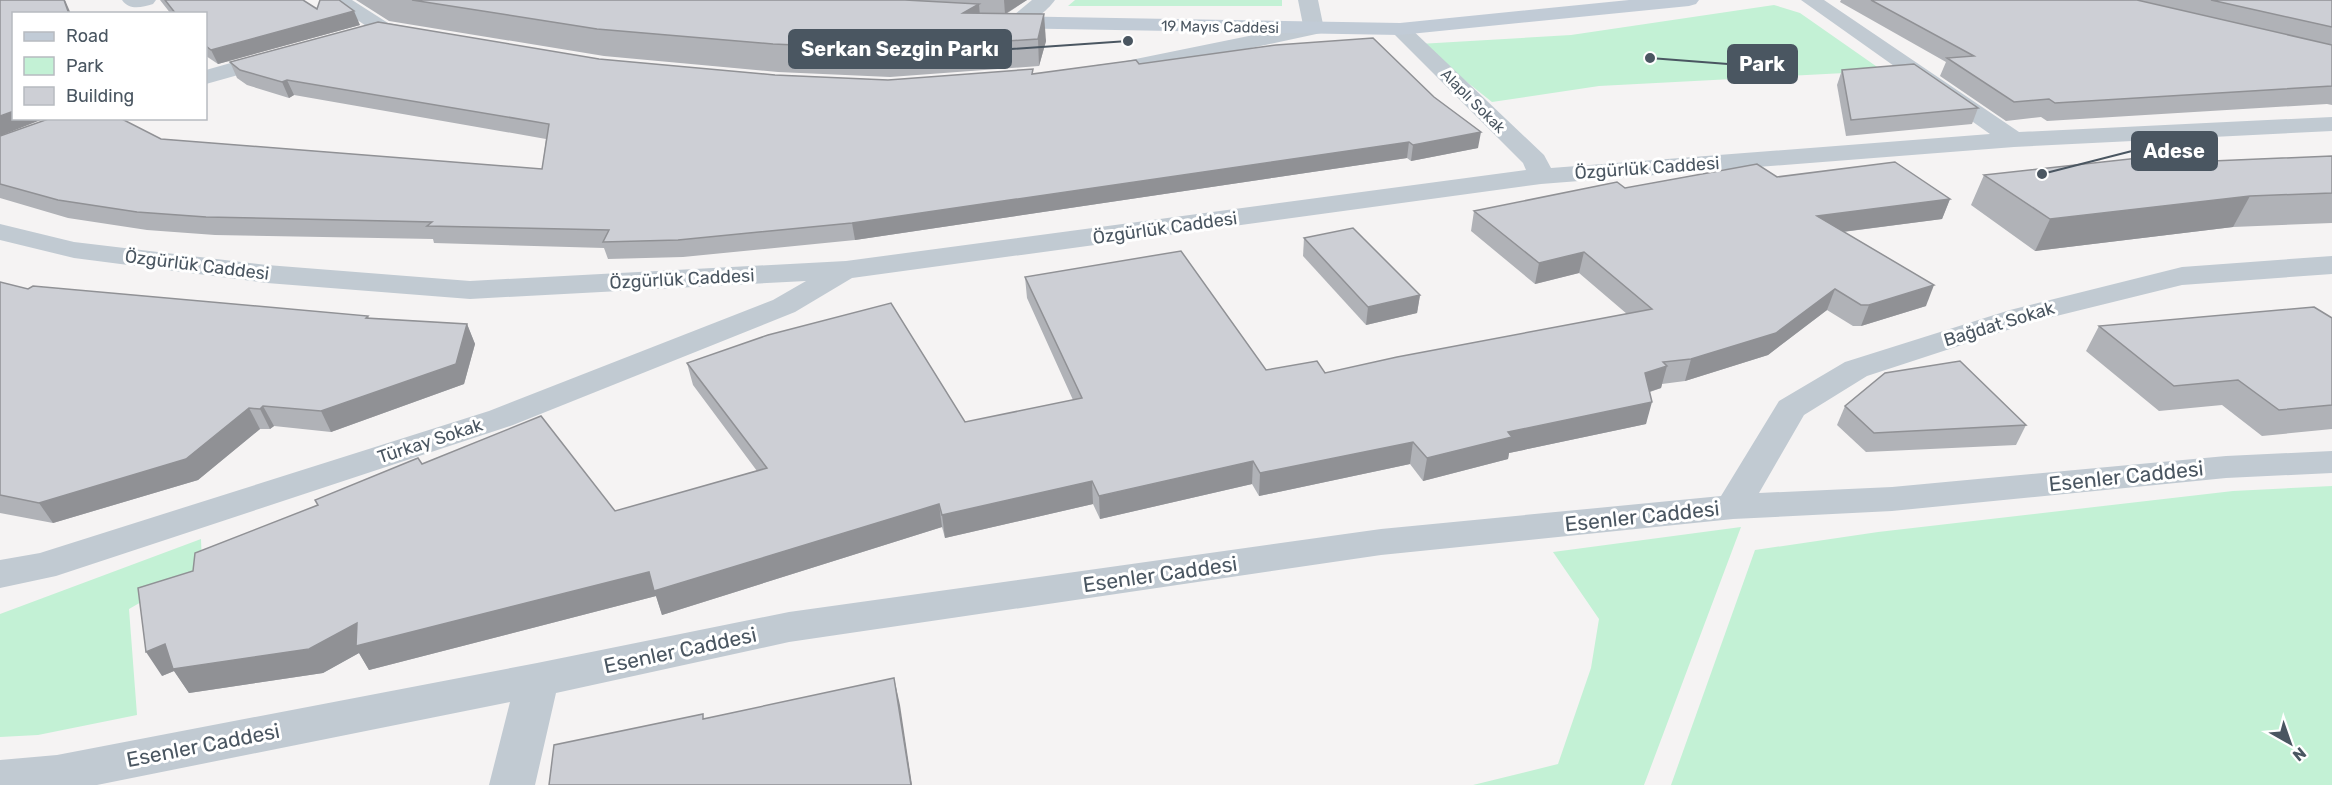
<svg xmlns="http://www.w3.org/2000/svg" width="2332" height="785" font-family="Rubik,sans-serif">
<rect width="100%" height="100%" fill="#f5f3f3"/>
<!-- green -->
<g fill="#c3f1d5">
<polygon points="1075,0 1282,0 1282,6 1068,6"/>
<polygon points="1774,5 1800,13 1883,71 1599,86 1492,102 1419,44 1571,35"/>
<polygon points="2332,486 2332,785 1671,785 1755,550 1878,532 2233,491"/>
<polygon points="1741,527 1644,785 1473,785 1558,764 1591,668 1599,619 1553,552"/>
<polygon points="201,539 202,567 129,609 137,715 38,735 0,737 0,614"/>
</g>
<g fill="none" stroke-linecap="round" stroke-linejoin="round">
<!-- minor -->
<g fill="#c1cad2" fill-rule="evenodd">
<path d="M 122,0 L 156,0 L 153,4 C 142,7 130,11 122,0 Z"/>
<polygon points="328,0 352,0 388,23 425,30 428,34 425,38 418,40 375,32"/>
<path d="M 1032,0 L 1055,0 C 1046,13 1022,31 1007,27 L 1004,23 Z"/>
<polygon points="1298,0 1318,0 1324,29 1321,33 1121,76 1096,75 1093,70 1096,65 1121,62 1303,25"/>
<polygon points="1801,0 1824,0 2019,132 2332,117 2332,131 2014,147 1541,184 852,278 795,312 513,425 56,576 0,588 0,560 40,553 489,411 773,300 806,281 470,299 267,283 74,258 0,240 0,224 74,242 267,265 470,281 846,261 1526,170 1523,163 1393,33 1390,29 1393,25 1400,23 1407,25 1544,155 1551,168 1990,134"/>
<polygon points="276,50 284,52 287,57 284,62 206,84 206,70"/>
<polygon points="2332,256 2332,274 2182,285 2032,322 1867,376 1804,415 1759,493 1892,487 2226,456 2332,451 2332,473 2226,478 1892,511 1733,519 1381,555 789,642 556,693 535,785 489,785 510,702 97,785 0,785 0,760 57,755 537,663 789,612 1381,529 1721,496 1779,401 1845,362 2010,310 2182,267"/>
</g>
<!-- secondary -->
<polygon fill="#c1cbd6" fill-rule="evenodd" points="1629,0 1699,0 1696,4 1689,6 1400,35 1000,28 993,26 990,22 993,18 1000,16 1400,23"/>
</g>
<!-- wall -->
<g fill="#b0b2b7">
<polygon points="160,0 303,0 317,9 360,25 218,64 206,56 206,14 171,14"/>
<polygon points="356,0 1027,0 1006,14 1046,41 1039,66 890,77 778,72 604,56 389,21"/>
<polygon points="1841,0 2332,0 2332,105 2327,104 2047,121 2041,117 2006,121 1940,76 1946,62 1840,2"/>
<polygon points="599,59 775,75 888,80 1034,74 1139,64 1478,148 1411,161 1407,158 855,240 683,257 608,259 604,248 434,243 433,239 215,235 147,230 68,218 0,198 0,136 161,139 542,169 546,139 294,95 289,98 247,85 237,78 230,62"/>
<polygon points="1842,70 1978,108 1972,124 1846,136 1837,85"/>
<polygon points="2332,156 2332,223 2233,227 2035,251 1971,205 1984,175 2189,162"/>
<polygon points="1777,177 1950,199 1942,219 1843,232 1926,306 1861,326 1853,326 1827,310 1768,355 1685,381 1662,384 1661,388 1650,392 1646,424 1509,453 1508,459 1423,481 1410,464 1259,496 1252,484 1100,519 1093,504 945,538 942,527 662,615 656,596 369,670 359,653 323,673 189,693 174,671 162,676 193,571 422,464 615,511 757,471 693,385 687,363 965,422 1073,400 1027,298 1025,277 1266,370 1325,373 1627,314 1579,273 1535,284 1471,231 1474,211 1625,188"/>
<polygon points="1304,238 1420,295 1417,313 1366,325 1303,256"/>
<polygon points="0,282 28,289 368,316 369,318 467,324 475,344 464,384 331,432 274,426 270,429 260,429 198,480 53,523 0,513"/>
<polygon points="2332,318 2332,429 2262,436 2222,405 2159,411 2086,351 2099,326"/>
<polygon points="1845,406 2026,425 2016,445 1866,452 1837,425"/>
</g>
<!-- shaded-wall -->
<g fill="#909195">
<polygon points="64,0 65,0 71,14 69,14"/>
<polygon points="1004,0 1027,0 1005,14"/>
<polygon points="979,4 981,30 963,13"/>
<polygon points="354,11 360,25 218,64 211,50"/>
<polygon points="1044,14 1046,41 1039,66 1038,39"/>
<polygon points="287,80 294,95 289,98 282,82"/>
<polygon points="14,111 14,118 46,118 0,136 0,116"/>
<polygon points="1481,132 1478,148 1411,161 1413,145"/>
<polygon points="1409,142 1407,158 855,240 852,223"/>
<polygon points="2250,196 2233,227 2035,251 2050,219"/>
<polygon points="1950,199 1942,219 1810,236 1817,216"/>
<polygon points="1584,252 1579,273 1535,284 1539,263"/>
<polygon points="1934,285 1926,306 1861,326 1869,305"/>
<polygon points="1835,289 1827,310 1768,355 1685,381 1691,359"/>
<polygon points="1420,295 1417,313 1366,325 1368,307"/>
<polygon points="467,324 475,344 464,384 331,432 321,411"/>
<polygon points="1667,366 1661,388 1639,395 1645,373"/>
<polygon points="1652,402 1646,424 1509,453 1508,459 1423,481 1427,458 1508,432"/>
<polygon points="263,406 274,426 270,429 260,409"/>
<polygon points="249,408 260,429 198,480 53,523 39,503"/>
<polygon points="1413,442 1410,464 1259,496 1260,473"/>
<polygon points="1253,461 1252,484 1100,519 1099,496"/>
<polygon points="1092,481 1093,504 945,538 942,515"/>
<polygon points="939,504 942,527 662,615 656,596 369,670 359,653 323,673 189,693 174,671 162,676 146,652 165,644 357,623 649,572"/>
<polygon points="894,678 900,705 912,785 911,785"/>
</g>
<!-- building -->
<g fill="#cdcfd5" stroke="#909195" stroke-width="1.5">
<polygon points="0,0 64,0 69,14 14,14 14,111 0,116"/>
<polygon points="165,0 303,0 317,9 320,0 339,0 354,11 211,50 206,46 206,14 176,14"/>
<polygon points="412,0 905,0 979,4 963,13 1044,14 1038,39 886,49 773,44 597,29"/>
<polygon points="1871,0 2137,0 2332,45 2332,86 2055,103 2049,99 2014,102 1947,58 1974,56"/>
<polygon points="2211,0 2332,0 2332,27"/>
<polygon points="378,22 599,59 775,75 888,80 1033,69 1032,74 1136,60 1139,64 1276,45 1373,38 1434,97 1481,132 1413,145 1409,142 852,223 678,240 603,242 609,230 427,226 432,222 206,217 137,212 58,200 0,184 0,136 51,118 120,118 161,139 542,169 549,124 287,80 282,82 240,70 230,62"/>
<polygon points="1914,64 1978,108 1851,120 1842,70"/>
<polygon points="2175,154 2189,162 2332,156 2332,193 2250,196 2050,219 1984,175"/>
<polygon points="1895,162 1950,199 1817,216 1934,285 1869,305 1861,305 1835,289 1776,333 1691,359 1663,362 1667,366 1645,373 1652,402 1508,432 1512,437 1427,458 1413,442 1260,473 1253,461 1099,496 1092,481 942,515 939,504 654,591 649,572 356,646 357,623 309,649 173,669 165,644 146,652 138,588 193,571 195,553 318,505 315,500 418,458 422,464 541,416 615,511 767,468 687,363 768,335 891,303 965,422 1082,398 1025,277 1181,251 1266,370 1317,361 1325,373 1397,357 1652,309 1584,252 1539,263 1474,211 1617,182 1625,188 1757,164 1777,177"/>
<polygon points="1353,228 1420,295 1368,307 1304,238"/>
<polygon points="0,282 28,289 33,286 368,316 366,318 467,324 456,364 321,411 263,406 260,409 249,408 186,459 39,503 0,495"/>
<polygon points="2314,307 2332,318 2332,405 2279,410 2238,380 2174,386 2099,326"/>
<polygon points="1960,361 2026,425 1874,433 1845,406 1885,373"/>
<polygon points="894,678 911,785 549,785 554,745 703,714 703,719"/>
</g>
<g text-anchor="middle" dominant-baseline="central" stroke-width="6" stroke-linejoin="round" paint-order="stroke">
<!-- far-street labels -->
<g font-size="15" fill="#4a5661" stroke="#fff">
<text transform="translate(1220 27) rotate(1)">19 Mayıs Caddesi</text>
<text transform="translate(1473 101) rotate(45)">Alaplı Sokak</text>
</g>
<!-- street labels -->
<g font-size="18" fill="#4a5661" stroke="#fff">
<text transform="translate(1647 168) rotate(-4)">Özgürlük Caddesi</text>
<text transform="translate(1165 228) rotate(-8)">Özgürlük Caddesi</text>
<text transform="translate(197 265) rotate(7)">Özgürlük Caddesi</text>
<text transform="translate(682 279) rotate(-3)">Özgürlük Caddesi</text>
<text transform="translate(1999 324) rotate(-17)">Bağdat Sokak</text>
<text transform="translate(430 441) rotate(-18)">Türkay Sokak</text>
</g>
<!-- near-street labels -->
<g font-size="21" fill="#4a5661" stroke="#fff">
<text transform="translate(2126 476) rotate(-6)">Esenler Caddesi</text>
<text transform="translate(1642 516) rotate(-6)">Esenler Caddesi</text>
<text transform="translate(1160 574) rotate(-8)">Esenler Caddesi</text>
<text transform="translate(680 650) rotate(-12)">Esenler Caddesi</text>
<text transform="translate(203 745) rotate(-11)">Esenler Caddesi</text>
</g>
</g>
<!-- callouts -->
<path fill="none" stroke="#4a5661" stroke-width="2" d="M1128 41L1011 49M1650 58L1728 64M2042 174L2132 151"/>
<g fill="#4a5661" stroke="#fff" stroke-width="2">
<circle cx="1128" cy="41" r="6"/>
<circle cx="1650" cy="58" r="6"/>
<circle cx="2042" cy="174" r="6"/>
</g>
<g fill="#4a5661" stroke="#4a5661" stroke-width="2">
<rect x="789" y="30" width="222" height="38" rx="6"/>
<rect x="1728" y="45" width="69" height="38" rx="6"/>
<rect x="2132" y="132" width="85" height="38" rx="6"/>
</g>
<g font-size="20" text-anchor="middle" font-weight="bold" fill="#fff">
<text x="900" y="56">Serkan Sezgin Parkı</text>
<text x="1762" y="71">Park</text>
<text x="2174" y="158">Adese</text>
</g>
<!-- legend -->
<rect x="12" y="12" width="195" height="108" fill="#ffffff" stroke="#b7bbc0" stroke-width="1.5"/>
<rect x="24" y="32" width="30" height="9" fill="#c1cbd6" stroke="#b7bbc0" stroke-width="1.5"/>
<text x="66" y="42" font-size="18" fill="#4a5661">Road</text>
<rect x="24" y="57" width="30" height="18" fill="#c3f1d5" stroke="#b7bbc0" stroke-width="1.5"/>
<text x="66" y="72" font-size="18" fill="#4a5661">Park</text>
<rect x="24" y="87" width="30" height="18" fill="#cdcfd5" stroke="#b7bbc0" stroke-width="1.5"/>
<text x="66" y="102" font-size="18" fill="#4a5661">Building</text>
<!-- north arrow -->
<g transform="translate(2290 743) rotate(140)" stroke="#ffffff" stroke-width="4.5" paint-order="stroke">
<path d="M0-4.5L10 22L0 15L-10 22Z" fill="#4a5661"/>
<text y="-9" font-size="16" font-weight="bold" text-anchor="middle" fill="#4a5661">N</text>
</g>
</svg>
